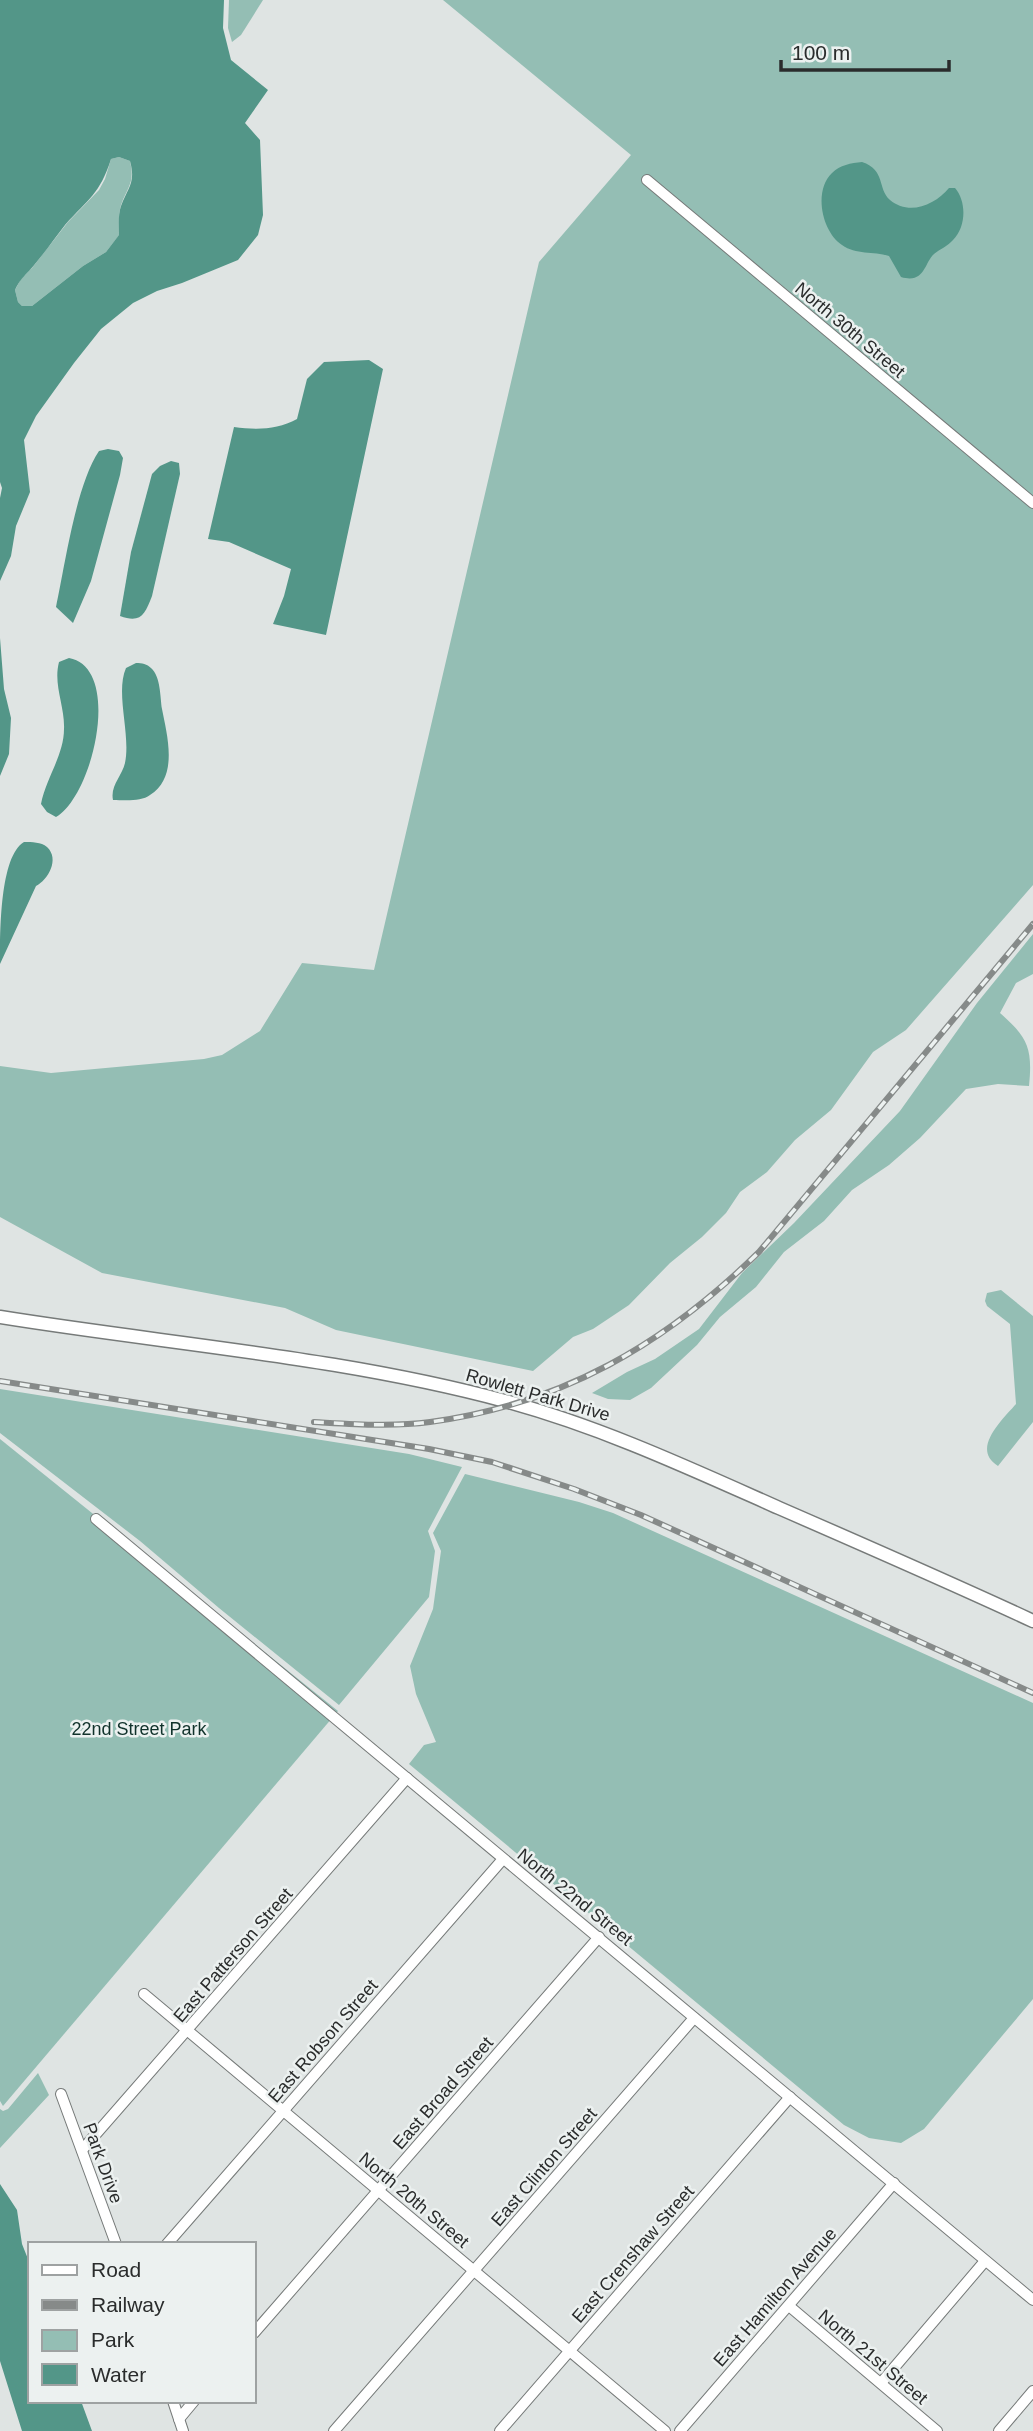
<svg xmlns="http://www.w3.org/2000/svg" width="1033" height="2431" font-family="Helvetica,sans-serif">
<rect width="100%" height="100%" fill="#dfe4e3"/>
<!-- green -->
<g fill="#94beb4">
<polygon points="229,0 263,0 241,35 232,42 228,28"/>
<polygon points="443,0 1033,0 1033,885 906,1030 873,1052 831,1110 795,1140 767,1172 740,1192 726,1213 702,1237 670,1263 629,1305 593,1329 573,1337 533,1371 336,1330 285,1308 102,1273 0,1217 0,1066 51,1073 204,1059 222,1055 260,1031 302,963 374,970 539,262 631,155"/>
<path d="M 119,157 L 130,161 C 135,183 128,186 121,205 C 118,215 119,224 120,234 L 106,252 L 83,266 L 32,306 L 22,306 L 18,302 L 15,290 L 23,275 L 32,268 L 68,222 L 99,190 L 105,179 L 111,159 Z"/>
<path d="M 1033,934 L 1033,974 L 1016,983 L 1000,1013 C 1027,1037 1033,1047 1029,1086 L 998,1084 L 966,1089 L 920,1138 L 889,1165 L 852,1190 L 824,1221 L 784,1252 L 756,1287 L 720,1317 L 697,1345 L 651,1388 L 630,1400 L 608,1399 L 592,1393 L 627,1372 L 655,1359 L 699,1329 L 742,1273 L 794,1223 L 900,1111 L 977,1003 Z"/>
<path d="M 1001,1290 L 1033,1316 L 1033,1422 L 998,1466 C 970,1449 1003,1419 1016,1404 L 1010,1324 L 987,1306 L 985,1301 L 987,1293 Z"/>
<polygon points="0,1389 409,1454 462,1467 428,1531 435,1551 429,1597 339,1705 219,1608 140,1541 0,1433"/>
<polygon points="0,1439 338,1711 3,2106 0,2101"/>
<polygon points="465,1474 579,1502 613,1513 1033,1703 1033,1999 924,2129 901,2143 869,2138 844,2125 409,1764 424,1745 436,1742 416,1694 410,1666 433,1609 441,1551 433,1533"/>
<polygon points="38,2073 49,2095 0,2148 0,2109 3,2111 8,2109"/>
</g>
<!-- water -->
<g fill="#539688" fill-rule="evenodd">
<path d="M 0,0 L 224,0 L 223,28 L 231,60 L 268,90 L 245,123 L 260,140 L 263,215 L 258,235 L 238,260 L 182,283 L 157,291 L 133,303 L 101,329 L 74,363 L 36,416 L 24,440 L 30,492 L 16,526 L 11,556 L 0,581 L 0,498 L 2,488 L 0,482 ZM 119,157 L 130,161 C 136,183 128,187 121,206 C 118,215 119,224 119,235 L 106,252 L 83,266 L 32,306 L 22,306 L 18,302 L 15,290 C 22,276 26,275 35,264 C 45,252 55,238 65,225 C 88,199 100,194 111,159 Z"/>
<path d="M 862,162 C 886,170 877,188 890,200 C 909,216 935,205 949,188 L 955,188 C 967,202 966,227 953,240 C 948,246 940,249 934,254 C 924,263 925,284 901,277 L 889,256 C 873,251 856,255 842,245 C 822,232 813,191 832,173 C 840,165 851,163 862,162 Z"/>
<path d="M 369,360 L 383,369 L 326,635 L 273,624 L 284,596 L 291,569 L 229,542 L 208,539 L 234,427 C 256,430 277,430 297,419 L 307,379 L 324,362 Z"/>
<path d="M 108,449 L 119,451 L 123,458 L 120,475 L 91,581 L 73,623 L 56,607 C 65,565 76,485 99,451 Z"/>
<path d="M 171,461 L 179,463 L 180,474 L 152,596 C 145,614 141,624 120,616 L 131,552 L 152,474 L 160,466 Z"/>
<polygon points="0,638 4,689 11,718 9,754 0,776"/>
<path d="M 69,658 C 123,668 93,796 56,817 L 47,812 L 41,804 C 46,778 64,755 64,729 C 65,706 53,685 59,662 Z"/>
<path d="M 136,663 C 142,663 147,664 151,668 C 161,677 160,697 162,709 C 167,735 179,777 150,795 C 141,802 124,800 113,800 C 110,786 122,776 125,763 C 131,734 115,693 126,668 Z"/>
<path d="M 24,842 C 32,842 41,842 47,847 C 60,859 48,880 36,886 L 0,964 C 0,931 0,856 24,842 Z"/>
<polygon points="0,2184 17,2210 22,2244 30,2264 30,2401 81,2401 92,2431 22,2431 0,2361"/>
</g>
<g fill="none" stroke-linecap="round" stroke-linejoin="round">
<defs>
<g id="minor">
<polyline points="647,180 1033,503"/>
<path d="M 96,1519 C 409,1779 721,2040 1033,2300"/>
<polyline points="144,1994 665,2431"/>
<polyline points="61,2094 116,2244"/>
<polyline points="82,2150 407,1778"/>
<polyline points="167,2244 503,1859"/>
<polyline points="789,2306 937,2431"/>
<polyline points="254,2333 599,1937"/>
<polyline points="881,2383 985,2261"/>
<polyline points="173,2401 183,2431"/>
<polyline points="179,2419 194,2401"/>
<polyline points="334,2431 694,2018"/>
<polyline points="500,2431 790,2097"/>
<polyline points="680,2431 894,2183"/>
<polyline points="999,2431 1033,2391"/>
</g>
<path id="tertiary" d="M 0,1317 C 167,1344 342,1357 505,1401 C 601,1427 689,1468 779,1508 C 864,1545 949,1582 1033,1621"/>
</defs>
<!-- minor casing -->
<use href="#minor" stroke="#767a79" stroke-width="12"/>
<!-- tertiary casing -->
<use href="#tertiary" stroke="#767a79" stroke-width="15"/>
<!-- minor -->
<use href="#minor" stroke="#fff" stroke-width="10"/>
<!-- tertiary -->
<use href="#tertiary" stroke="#fff" stroke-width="12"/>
<defs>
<g id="rail">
<polyline points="0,1381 429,1449 492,1462 574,1489 641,1515 1033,1693"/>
<path d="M 314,1422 C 352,1424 392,1427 430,1422 C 563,1404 665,1344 759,1252 L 1033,924"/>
</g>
</defs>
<!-- rail casing -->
<use href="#rail" stroke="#868a89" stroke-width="6"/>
<!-- rail -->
<use href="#rail" stroke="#ecf1f0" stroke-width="3.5" stroke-dasharray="10" stroke-linecap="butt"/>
</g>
<g text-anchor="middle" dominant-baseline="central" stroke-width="5" stroke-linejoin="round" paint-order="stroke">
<!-- street labels -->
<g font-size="18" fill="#2a2c2c" stroke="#ecf1f0">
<text transform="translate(850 330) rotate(40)">North 30th Street</text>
<text transform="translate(538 1395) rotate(16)">Rowlett Park Drive</text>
<text transform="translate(575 1897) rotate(39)">North 22nd Street</text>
<text transform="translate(233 1955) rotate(-49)">East Patterson Street</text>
<text transform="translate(323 2041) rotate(-49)">East Robson Street</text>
<text transform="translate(443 2093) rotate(-49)">East Broad Street</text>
<text transform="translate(103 2163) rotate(70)">Park Drive</text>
<text transform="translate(544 2167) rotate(-49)">East Clinton Street</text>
<text transform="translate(414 2200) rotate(40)">North 20th Street</text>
<text transform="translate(633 2254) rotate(-49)">East Crenshaw Street</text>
<text transform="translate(775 2297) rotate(-49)">East Hamilton Avenue</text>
<text transform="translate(873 2357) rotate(40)">North 21st Street</text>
</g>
<!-- park labels -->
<g font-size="18" fill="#10322b" stroke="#ecf1f0">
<text x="139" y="1729">22nd Street Park</text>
</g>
</g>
<!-- legend -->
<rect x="28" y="2242" width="228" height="161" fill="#ecf1f0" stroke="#9ea2a2" stroke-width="2"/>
<rect x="42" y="2265" width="35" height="10" fill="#ffffff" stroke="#9ea2a2" stroke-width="2"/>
<text x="91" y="2277" font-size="21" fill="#2a2c2c">Road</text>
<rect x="42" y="2300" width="35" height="10" fill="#868a89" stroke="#9ea2a2" stroke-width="2"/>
<text x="91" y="2312" font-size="21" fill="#2a2c2c">Railway</text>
<rect x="42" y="2330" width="35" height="21" fill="#94beb4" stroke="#9ea2a2" stroke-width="2"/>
<text x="91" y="2347" font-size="21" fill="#2a2c2c">Park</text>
<rect x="42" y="2364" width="35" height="21" fill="#539688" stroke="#9ea2a2" stroke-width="2"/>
<text x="91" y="2382" font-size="21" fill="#2a2c2c">Water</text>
<!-- scale -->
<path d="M781 60v10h168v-10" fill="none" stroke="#2a2c2c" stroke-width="3.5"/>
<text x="792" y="60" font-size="21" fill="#2a2c2c" stroke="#ecf1f0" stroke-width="5" paint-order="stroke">100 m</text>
</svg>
